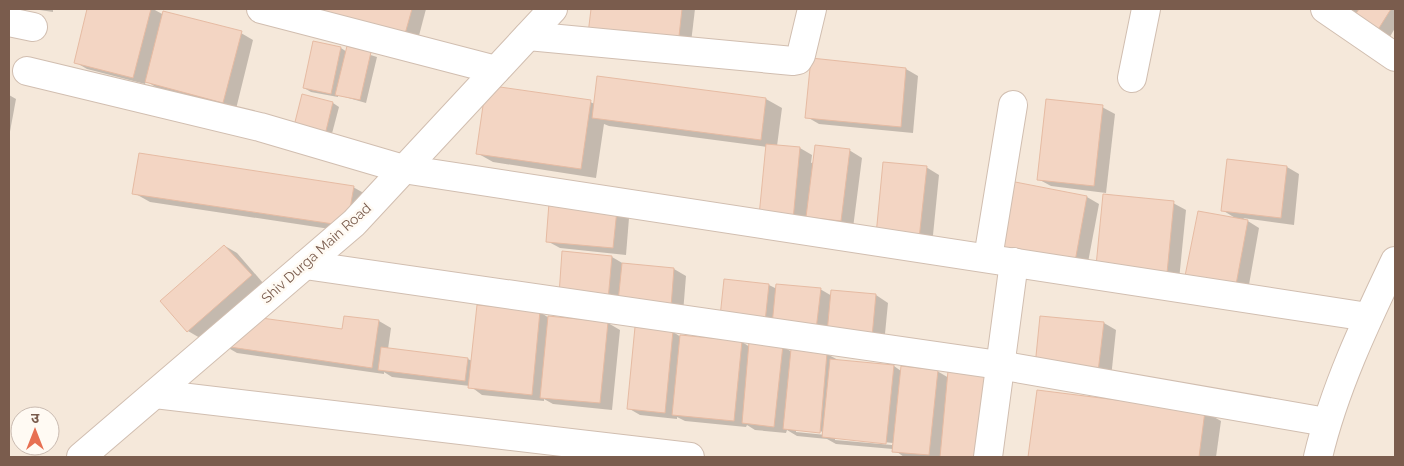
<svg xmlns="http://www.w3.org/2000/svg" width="1404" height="466" font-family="Raleway,'Noto Sans Devanagari',sans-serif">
<rect width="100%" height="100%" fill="#fdf6ec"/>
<!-- residential -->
<path fill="#f5e8da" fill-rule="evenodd" d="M 9,9 L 1395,9 L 1395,457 L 9,457 ZM 20,416 L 50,416 L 50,446 L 20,446 Z"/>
<!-- shadow -->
<g fill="#0003" fill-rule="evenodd">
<polygon points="33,9 53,9 53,12"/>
<polygon points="89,9 153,9 164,15 241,33 253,40 236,109 159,89 146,81 145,84 87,69 75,62"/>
<polygon points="326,9 426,9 416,47 323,18"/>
<polygon points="592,9 695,9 690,51 589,34"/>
<polygon points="1350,9 1395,9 1395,28 1387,42"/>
<polygon points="314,42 341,48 347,52 348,48 377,57 366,103 338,95 338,97 311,92 304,88"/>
<polygon points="906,69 918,76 913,133 819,124 807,117"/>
<polygon points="598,77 766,99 782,108 777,146 800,148 812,155 811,163 849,150 862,158 853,228 820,223 806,216 805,226 773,222 767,147 609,126 604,124 596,178 493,162 477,153 590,102 595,104"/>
<polygon points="9,95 16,99 9,137"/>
<polygon points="333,103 339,107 330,141 301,134"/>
<polygon points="1102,107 1115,114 1106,193 1051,186 1038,179"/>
<polygon points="1228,160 1287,167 1299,174 1294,225 1243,218 1259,228 1247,296 1198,288 1237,219 1222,210"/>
<polygon points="926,167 939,175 932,245 877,234"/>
<polygon points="1011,183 1087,197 1099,204 1086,273"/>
<polygon points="353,187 369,196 363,234 150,202 134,193"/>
<polygon points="1173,203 1186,210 1179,280 1110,272"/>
<polygon points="617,211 629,218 626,255 560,248 547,241"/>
<polygon points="225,246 237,253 263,283 200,338 188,331"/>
<polygon points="564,252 612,257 624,264 674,269 686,276 683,313 560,294"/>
<polygon points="769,285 777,289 820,289 832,296 876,295 888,303 884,344 734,324"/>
<polygon points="540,312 549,318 608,323 620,330 612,410 553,404 544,399 544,401 482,395 470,386 392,377 384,372 384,374 237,353 225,346 343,331 379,321 391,328 388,349 468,359 472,361"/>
<polygon points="1104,323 1116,330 1111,378 1049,372"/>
<path d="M 636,329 L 673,332 L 681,337 L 742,342 L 750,347 L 782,346 L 792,352 L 827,354 L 840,361 L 894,366 L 901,371 L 937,371 L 949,378 L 993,457 L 904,457 L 893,449 L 836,444 L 827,439 L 797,436 L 787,430 L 786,433 L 755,430 L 747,425 L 746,427 L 685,421 L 677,417 L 677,419 L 640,415 L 628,408 ZM 796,429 L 826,432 L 826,435 L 796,432 ZM 835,437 L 893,443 L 892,445 L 835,440 Z"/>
<polygon points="1039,391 1205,412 1221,421 1216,457 1030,457"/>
</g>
<!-- building -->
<g fill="#f3d5c3" stroke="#e6bba3">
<polygon points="87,9 151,9 133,78 74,63"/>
<polygon points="325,9 412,9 403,41 322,19"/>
<polygon points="591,9 682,9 678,45 588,34"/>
<polygon points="1359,9 1391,9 1374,36 1351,21"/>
<polygon points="163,11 242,31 223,103 145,82"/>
<polygon points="313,41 341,47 331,94 303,88"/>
<polygon points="347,46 371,52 360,100 335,95"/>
<polygon points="811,58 906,68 901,127 805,118"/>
<polygon points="597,76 766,98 761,140 592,118"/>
<polygon points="486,85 591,100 581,169 476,154"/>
<polygon points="302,94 333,102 324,139 293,130"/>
<polygon points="1046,99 1103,105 1094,186 1037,180"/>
<polygon points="766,144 800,147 793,220 759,216"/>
<polygon points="815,145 850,149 841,221 806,217"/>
<polygon points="139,153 354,186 347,226 132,194"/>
<polygon points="1227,159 1287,166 1281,218 1221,211"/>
<polygon points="883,162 927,166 919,239 876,235"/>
<polygon points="1010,181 1087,196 1074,267 997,252"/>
<polygon points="1103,194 1174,201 1167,273 1096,266"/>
<polygon points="549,203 617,210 613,248 546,242"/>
<polygon points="1198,211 1248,220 1235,290 1184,281"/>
<polygon points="224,245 252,275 187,332 160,301"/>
<polygon points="562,251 612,256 608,300 559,295"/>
<polygon points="622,263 674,268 671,307 618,302"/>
<polygon points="724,279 769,284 765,322 720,317"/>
<polygon points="776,284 821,288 816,330 772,325"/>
<polygon points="831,290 876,294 872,337 827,333"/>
<polygon points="477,305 540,311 532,395 468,388"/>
<polygon points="344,316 379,320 372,368 223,346 254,317 342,329"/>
<polygon points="548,316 608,322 600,403 540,398"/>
<polygon points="1040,316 1104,322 1098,372 1035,366"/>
<polygon points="635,327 673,331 665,413 627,409"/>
<polygon points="680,335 742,341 734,421 672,415"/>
<polygon points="749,342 783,345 774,427 742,423"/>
<polygon points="381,347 468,358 465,381 378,370"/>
<polygon points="791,349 827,353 820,433 783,429"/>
<polygon points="830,359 894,365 886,444 822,437"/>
<polygon points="901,366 938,370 929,455 892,452"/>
<polygon points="948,371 989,376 981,457 940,457"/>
<polygon points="1037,390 1205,411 1199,457 1028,457"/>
</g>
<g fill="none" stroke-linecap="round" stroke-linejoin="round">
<defs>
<g id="minor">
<polyline points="261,9 496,70"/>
<polyline points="1325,9 1395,57"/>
<polyline points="9,22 33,27"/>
<polyline points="528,36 793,61 798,60 801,55 812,9"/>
<polyline points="27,71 260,127 403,169 1368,317"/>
<polyline points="1132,78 1146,9"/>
<polyline points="988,258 1013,105"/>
<polyline points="305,265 999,365 1326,422"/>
<polyline points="155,394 690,457"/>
<polyline points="81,457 354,223 553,9"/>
<polyline points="988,457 1014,262"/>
<path d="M 1318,457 C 1334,389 1365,324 1395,261"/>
</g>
</defs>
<!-- minor casing -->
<use href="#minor" stroke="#d1beb0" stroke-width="30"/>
<!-- minor -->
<use href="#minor" stroke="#fff" stroke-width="28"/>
</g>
<g text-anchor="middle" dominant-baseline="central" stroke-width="5" stroke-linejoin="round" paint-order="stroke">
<!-- street labels -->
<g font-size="14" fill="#7a5c4d" stroke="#fffaf3">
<text transform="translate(316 253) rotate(-42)">Shiv Durga Main Road</text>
</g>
</g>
<!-- border -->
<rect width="1404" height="466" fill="none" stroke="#7a5c4d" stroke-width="20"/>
<!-- north arrow -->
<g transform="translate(35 431)"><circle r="24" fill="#fffaf3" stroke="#cabbb1"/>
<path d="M0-4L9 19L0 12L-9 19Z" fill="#e76f51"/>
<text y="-8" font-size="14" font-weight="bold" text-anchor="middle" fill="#7a5c4d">उ</text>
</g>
</svg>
